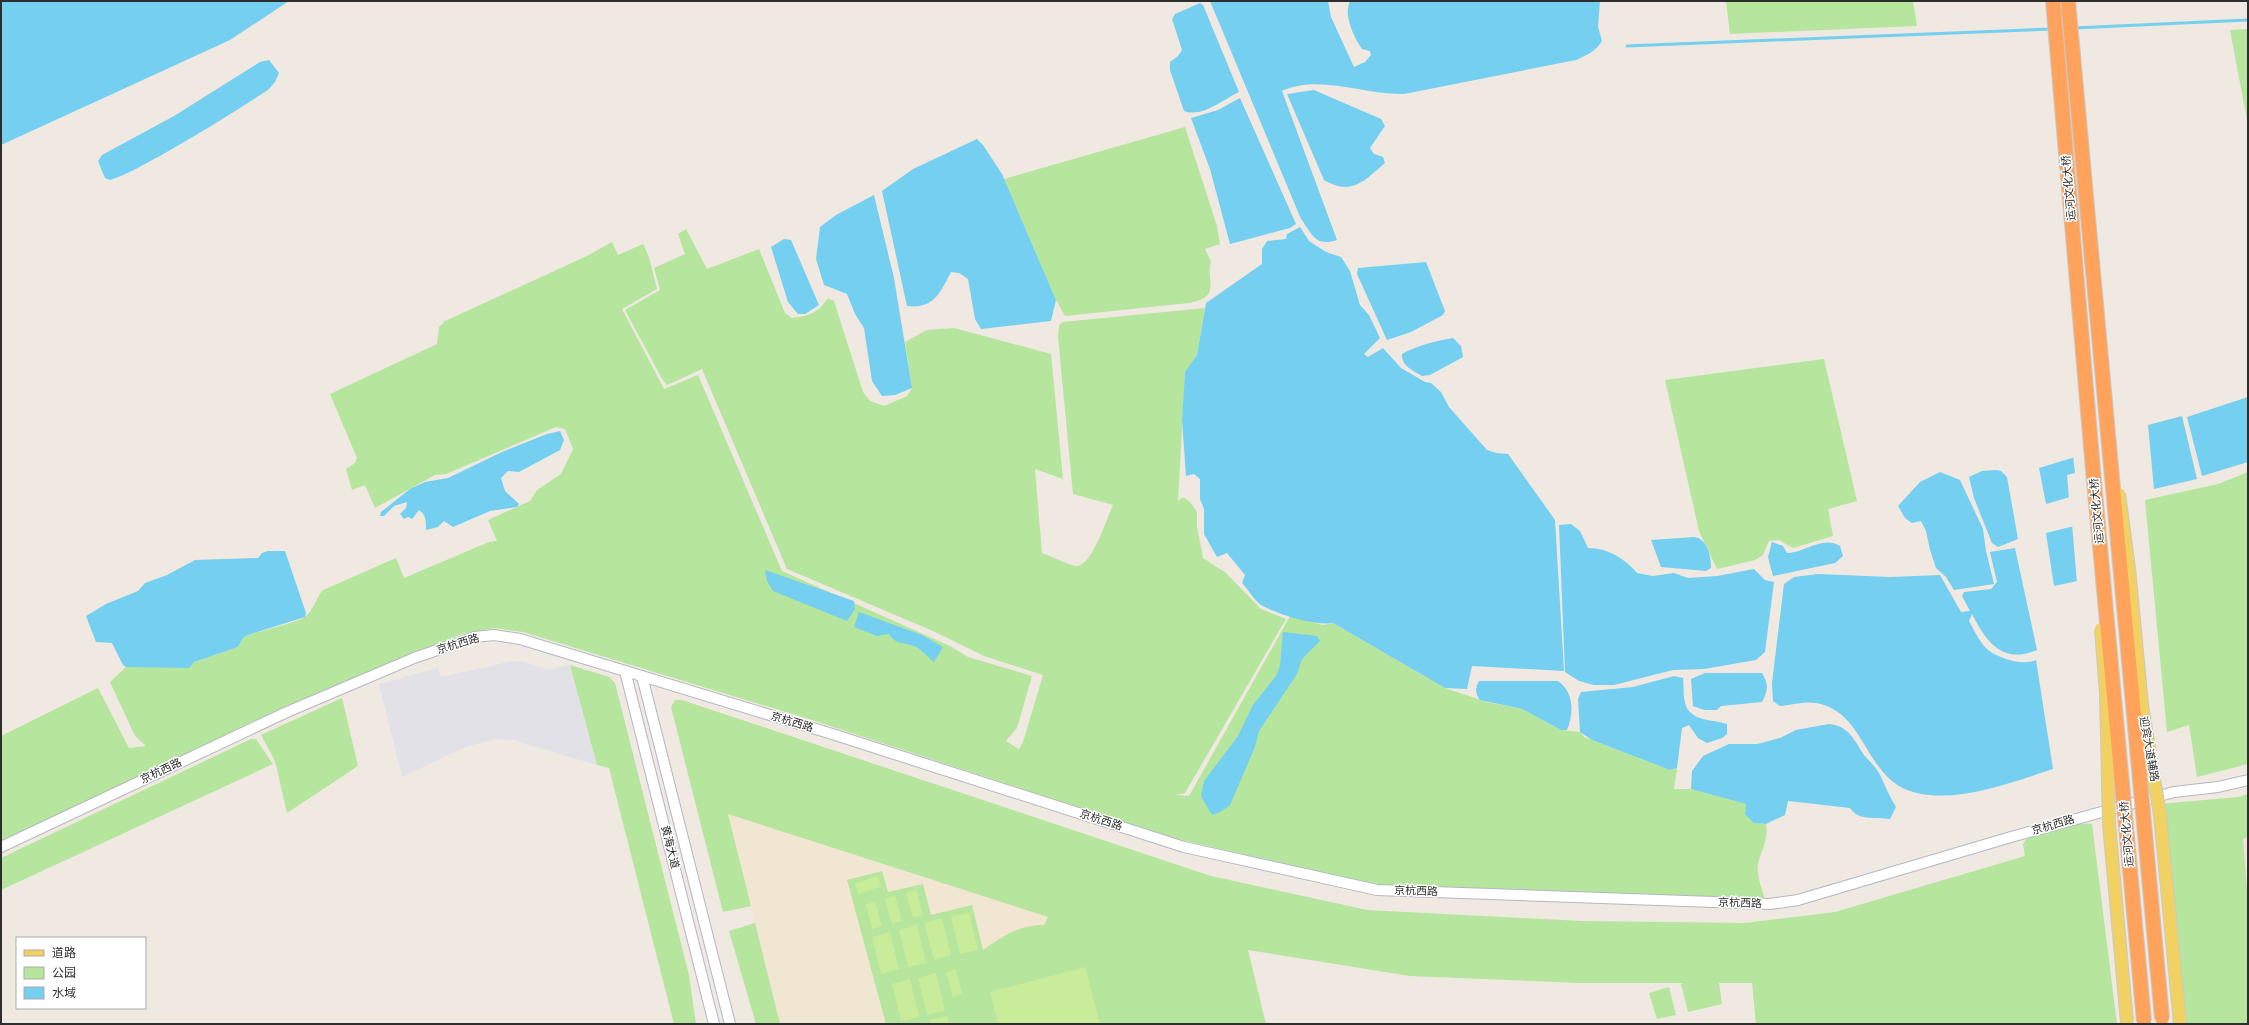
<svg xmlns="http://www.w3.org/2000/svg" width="2249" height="1025" font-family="'Sofia Sans Condensed','Noto Sans SC',sans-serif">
<rect width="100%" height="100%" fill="#efe9e1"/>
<!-- industrial -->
<polygon fill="#e3e1e8" points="512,661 524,662 548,670 570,665 597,765 513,740 495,739 466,747 402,777 379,684 438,668 441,677"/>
<!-- education -->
<polygon fill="#f0e6d1" points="728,814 1094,931 1117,1024 780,1024"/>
<!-- medical -->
<polygon fill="#f5dfe0" points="2248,794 2248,902 2243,838"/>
<!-- green -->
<g fill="#b6e59e">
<polygon points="1726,1 1913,1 1917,26 1730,34"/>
<polygon points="2248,29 2248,125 2230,30"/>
<path d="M 1185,127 L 1217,226 L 1220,244 L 1205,249 L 1211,261 C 1205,280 1223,297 1189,303 L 1065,316 L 1056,300 L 1004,179 Z"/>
<path d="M 686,229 L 707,269 L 759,249 L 785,313 L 792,318 C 809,316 818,313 828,298 L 834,301 L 863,392 L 870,401 L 884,406 L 907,396 L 912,388 L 905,342 L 927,330 L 954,328 L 1051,354 L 1063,479 L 1035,469 L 1042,553 C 1053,557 1064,563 1075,566 C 1091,569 1107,518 1113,505 L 1073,494 L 1058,337 L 1059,325 L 1063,322 L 1205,308 L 1197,355 L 1185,373 L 1178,501 L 1183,497 L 1190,502 L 1197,512 L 1197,527 L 1203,558 L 1226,573 L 1261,609 L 1286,619 L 1185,793 L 1176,795 L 1189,796 L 1290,616 L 1323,625 L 1333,623 L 1445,688 L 1487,702 L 1522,709 L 1561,730 L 1580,732 L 1584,737 L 1670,770 L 1677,768 L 1674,789 L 1691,789 L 1746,804 L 1754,823 L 1766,824 C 1769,839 1761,850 1758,864 C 1756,875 1762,889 1765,899 L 1385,887 L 1373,884 L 1169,837 L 812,720 L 523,632 L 494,628 L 462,634 L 411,654 L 351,679 L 1,842 L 1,736 L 98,688 L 129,748 L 146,746 L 135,736 L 110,682 L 126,667 L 189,667 L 194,662 L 238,647 L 243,638 L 248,635 C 260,631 297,623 306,616 C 314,609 316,598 323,590 L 396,558 L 404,578 L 489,542 L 497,541 L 488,520 L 530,501 L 537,490 L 561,474 L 573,449 L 565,429 L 556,427 L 446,474 L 435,475 L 375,508 L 365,485 L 352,490 L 346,469 L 355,463 L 357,458 L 330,394 L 437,344 L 439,327 L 445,321 L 587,256 L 612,242 L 618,255 L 643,244 L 649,257 L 657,289 L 622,309 L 664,389 L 698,375 L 782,571 L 950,646 L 968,657 L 1032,676 L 1017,728 L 1006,741 L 1019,749 L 1023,742 L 1043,675 L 984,656 L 933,631 L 787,569 L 702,369 L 667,385 L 661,377 L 625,310 L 660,290 L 654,268 L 685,254 L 678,234 Z"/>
<polygon points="1824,359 1857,501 1828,509 1833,536 1793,548 1779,540 1769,541 1763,555 1755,560 1717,569 1699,531 1665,380"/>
<polygon points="2248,472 2248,764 2197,777 2189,725 2167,732 2145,500 2218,484"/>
<polygon points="570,665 609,677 615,683 689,975 696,1024 674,1024 609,768 597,765"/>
<polygon points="342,698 358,766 287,813 275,761 261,735"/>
<path d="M 675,700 L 682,700 L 1211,876 L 1367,910 L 1582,921 L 1744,923 L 1835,912 L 2025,856 L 2023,844 L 2027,838 C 2048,832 2071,822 2092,824 L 2117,1024 L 1756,1024 L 1752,983 L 1719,983 L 1722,1004 L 1688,1012 L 1681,984 L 1684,983 L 1580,983 L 1410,976 L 1248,950 L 1266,1024 L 886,1024 L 847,880 L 882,871 L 888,892 L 923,884 L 931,915 L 972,905 L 983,950 C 1003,936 1019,925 1044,925 L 1048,917 L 728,814 L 751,906 L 723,912 L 671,707 Z"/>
<polygon points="251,739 256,739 273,764 1,890 1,858"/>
<polygon points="2248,794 2248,837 2243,839 2248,902 2248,1024 2179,1024 2159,804 2239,797"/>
<polygon points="755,923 780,1024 756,1024 729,931"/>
<polygon points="1669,987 1676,1015 1657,1019 1649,993"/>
</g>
<!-- pitch -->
<g fill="#c9ec9a">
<polygon points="878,876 881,887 858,894 855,883"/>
<polygon points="916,890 923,915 913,918 906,893"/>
<polygon points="895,896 902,921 892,924 885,899"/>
<polygon points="875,901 882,926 872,929 866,904"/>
<polygon points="969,912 978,950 960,954 951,917"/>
<polygon points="942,918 951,955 934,960 924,923"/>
<polygon points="917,925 926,963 908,967 899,930"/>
<polygon points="890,932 899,969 881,974 872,937"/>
<polygon points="1085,967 1100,1024 998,1024 990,992"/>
<polygon points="956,969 962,994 953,997 946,972"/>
<polygon points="936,973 945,1010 927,1015 918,978"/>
<polygon points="910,979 919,1017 901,1021 892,984"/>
<polygon points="947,1016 949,1024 930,1024 929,1020"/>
</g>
<!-- water -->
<g fill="#75cff0">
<polygon points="1,1 289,1 230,40 1,145"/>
<path d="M 1210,1 L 1328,1 L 1331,17 L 1354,67 L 1365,62 L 1371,55 L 1370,51 L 1362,49 C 1354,37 1343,15 1350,1 L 1600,1 L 1598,27 L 1602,41 C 1596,51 1587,55 1576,60 L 1404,94 C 1363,95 1319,74 1282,91 L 1337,240 C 1315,247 1313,235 1301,219 Z"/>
<path d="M 1200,3 L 1203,5 L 1239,92 C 1224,99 1202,118 1184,111 L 1170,70 L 1170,62 L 1178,56 L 1182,50 L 1172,19 L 1175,14 Z"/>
<path d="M 269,60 L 279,73 L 275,82 L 268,90 C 233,113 197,135 160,156 C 144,164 127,175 110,180 L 105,178 L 98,161 L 102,155 L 174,116 L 260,62 Z"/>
<path d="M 1314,90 L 1381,119 L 1385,126 L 1370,148 L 1374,154 L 1383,157 L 1385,163 C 1364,181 1352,196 1324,180 L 1287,94 Z"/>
<polygon points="1240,98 1296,224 1290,228 1230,244 1210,169 1191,118 1218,110"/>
<path d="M 977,139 L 983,145 L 1002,174 L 1056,300 L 1051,321 L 981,329 L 975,319 L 968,279 L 959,273 L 951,272 C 940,293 934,309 907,306 L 882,191 L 913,169 Z"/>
<polygon points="874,195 894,278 912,388 895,395 882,396 872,381 864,328 855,314 847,294 824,285 816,259 820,227 836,215"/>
<path d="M 1300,227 L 1309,241 L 1326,252 L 1341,257 L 1350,271 L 1360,305 L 1369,315 L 1380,338 L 1364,354 L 1368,357 L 1383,348 L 1401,368 L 1425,382 L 1431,383 L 1441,392 L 1449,407 L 1487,450 L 1496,453 L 1508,454 L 1555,520 L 1564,671 L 1472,666 L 1467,689 L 1445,688 L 1333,623 C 1315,626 1277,614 1261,605 C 1254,600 1248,589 1242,583 L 1245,575 L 1227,553 L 1217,557 L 1204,534 L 1204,509 L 1200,499 L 1200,479 L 1194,474 L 1186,476 L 1182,420 L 1185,372 L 1197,355 L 1206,303 L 1262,264 L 1262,249 L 1267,241 L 1286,239 L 1287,234 Z"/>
<polygon points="784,239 791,240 819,305 805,314 798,314 788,302 771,247"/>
<polygon points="1426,262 1445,311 1443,315 1411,332 1387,340 1357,274 1358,268"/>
<path d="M 1453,338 L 1461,346 L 1463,357 L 1430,375 L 1422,376 C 1414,371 1401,366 1402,354 C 1418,345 1436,341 1453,338 Z"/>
<polygon points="2248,397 2248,462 2202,476 2187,417"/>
<polygon points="2182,416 2197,479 2154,489 2148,425"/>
<path d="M 560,431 L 564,440 L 560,450 L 519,472 L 508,471 L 501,478 L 505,491 L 519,504 L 517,507 L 490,511 L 453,527 L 444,521 L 438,527 L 426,530 C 426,522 426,514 419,510 L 412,519 L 408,517 L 404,519 L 400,514 L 406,508 L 407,502 L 394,506 L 384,516 L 380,516 L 381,512 L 410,489 L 425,482 L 448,478 L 502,452 L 547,434 Z"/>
<polygon points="2105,448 2114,484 2046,504 2039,468"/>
<polygon points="1996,470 2001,471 2007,477 2018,539 1998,547 1992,543 1974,498 1969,477 1982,471"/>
<polygon points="1940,472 1960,480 1983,529 1986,551 1994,584 1954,590 1946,577 1936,568 1930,550 1926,531 1921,521 1912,523 1905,518 1898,506 1920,482"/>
<polygon points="2111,517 2082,580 2054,586 2046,533"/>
<path d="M 1571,524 L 1580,531 L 1588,548 C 1608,548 1624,558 1637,573 L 1653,576 L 1674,573 L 1688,578 L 1717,576 L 1754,569 L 1765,580 L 1774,582 L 1765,652 L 1756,660 L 1704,669 L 1673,670 L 1614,685 L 1594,685 L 1579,681 L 1565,672 L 1559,525 Z"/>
<path d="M 1694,537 C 1707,539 1711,555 1711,568 L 1706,571 L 1661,567 L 1651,540 Z"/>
<path d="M 1772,542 L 1783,546 L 1787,553 C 1804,553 1823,535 1840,546 L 1843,556 L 1835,563 L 1773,576 L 1768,557 Z"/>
<path d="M 2015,548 L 2037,650 C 2002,665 1986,641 1972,614 L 1969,621 C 1974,630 1980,643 1988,650 C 2000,659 2023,666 2036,660 L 2053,769 C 2012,782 1960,803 1917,793 C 1864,782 1868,712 1816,703 C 1805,701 1791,705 1780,706 L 1773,701 L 1772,683 L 1784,584 L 1794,577 L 1818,574 L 1890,577 L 1940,575 L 1961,612 L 1970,611 L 1962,596 L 1964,592 L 1991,589 L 1997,582 L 1990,552 Z"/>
<polygon points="268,551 285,551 306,613 305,617 248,635 243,638 238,647 194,662 189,668 126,667 123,665 112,643 96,642 86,616 106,604 138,591 145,583 167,575 195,560 258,558 262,553"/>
<polygon points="765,570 854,601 855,609 847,621 773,591 767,581"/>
<path d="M 859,612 L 922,635 L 943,647 L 934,662 C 928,657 920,648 914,646 C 903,642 896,645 889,634 L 877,636 L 854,627 Z"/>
<polygon points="1283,632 1317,636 1320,641 1302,659 1297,674 1259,731 1255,747 1230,805 1220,812 1212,815 1201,796 1204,781 1238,736 1253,705 1276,676 1280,666"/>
<path d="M 1705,673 L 1762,673 C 1769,684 1768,691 1762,702 L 1721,706 L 1717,710 L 1704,710 L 1693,706 L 1691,679 Z"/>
<path d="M 1674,676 L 1683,678 C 1684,686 1683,695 1685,703 C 1690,722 1712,719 1727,724 L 1727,734 L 1722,738 L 1707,743 L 1698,738 L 1689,725 L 1682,728 L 1677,768 L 1670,770 L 1592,740 L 1580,732 L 1578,699 L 1581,692 L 1633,687 Z"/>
<path d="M 1479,681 L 1558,681 C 1574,692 1574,713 1567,730 L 1561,730 L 1522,709 L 1480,700 C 1475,694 1475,688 1479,681 Z"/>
<path d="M 1829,724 C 1849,726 1854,740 1864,755 C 1870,762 1878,769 1881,777 C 1886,788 1890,797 1896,807 L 1890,819 C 1876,817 1858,821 1850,808 L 1788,801 L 1785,815 L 1766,824 L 1754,823 L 1745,814 L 1746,804 L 1691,789 L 1692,771 L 1703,756 L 1729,744 L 1757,744 L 1780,738 L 1796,730 Z"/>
</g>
<!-- pier -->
<g fill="#efe9e1">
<polygon points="2104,446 2115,486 2069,499 2067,475 2075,473 2073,455"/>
<polygon points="2111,515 2115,577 2077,583 2072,524"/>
</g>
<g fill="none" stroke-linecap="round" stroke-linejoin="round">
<!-- stream -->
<g stroke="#75cff0" stroke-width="3">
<polyline points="2074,28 2248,20"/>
<polyline points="1627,46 2051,29"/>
</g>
<defs>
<g id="secondary">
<polyline points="625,671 714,1024"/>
<polyline points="642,676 730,1024"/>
<polyline points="1,847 287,712 414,658 475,637 494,635 520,639 829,733 1184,847 1377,890 1770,904 1798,900 2011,837 2174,792 2218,787 2248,780"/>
</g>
<polyline id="primary" points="2179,1013 2180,1024"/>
</defs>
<!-- secondary casing -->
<use href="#secondary" stroke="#b4b7c1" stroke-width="12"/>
<!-- primary casing -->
<use href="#primary" stroke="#c9c9c9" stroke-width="14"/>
<!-- secondary -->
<use href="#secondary" stroke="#fff" stroke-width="10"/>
<!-- primary -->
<use href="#primary" stroke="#f2d163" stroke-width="12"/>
<defs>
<g id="primary-bridge">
<polyline points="2119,494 2129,568 2142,705 2160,815 2179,1013"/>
<polyline points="2101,629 2106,693 2109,824 2127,1022"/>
</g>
<g id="highway-bridge">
<polyline points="2053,1 2094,482 2144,1021"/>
<polyline points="2068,1 2162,1018"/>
</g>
</defs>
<!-- primary-bridge casing -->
<use href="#primary-bridge" stroke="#c9c9c9" stroke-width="14" stroke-linecap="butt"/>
<!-- highway-bridge casing -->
<use href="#highway-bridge" stroke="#c9c9c9" stroke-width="16" stroke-linecap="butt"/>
<!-- primary-bridge -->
<use href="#primary-bridge" stroke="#f2d163" stroke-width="12"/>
<!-- highway-bridge -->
<use href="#highway-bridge" stroke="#ffa35c" stroke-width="14"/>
</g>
<g text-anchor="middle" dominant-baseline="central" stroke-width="3" stroke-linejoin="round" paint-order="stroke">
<!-- street labels -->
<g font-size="11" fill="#2e2e2e" stroke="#fff">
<text transform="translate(2069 188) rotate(-95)">运河文化大桥</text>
<text transform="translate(2097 511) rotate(-95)">运河文化大桥</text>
<text transform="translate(458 644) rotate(-17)">京杭西路</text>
<text transform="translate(792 722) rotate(17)">京杭西路</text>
<text transform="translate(2149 749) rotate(80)">迎宾大道辅路</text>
<text transform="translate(161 771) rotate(-25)">京杭西路</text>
<text transform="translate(1101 820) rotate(18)">京杭西路</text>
<text transform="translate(2053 825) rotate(-16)">京杭西路</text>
<text transform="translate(2127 834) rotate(-95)">运河文化大桥</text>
<text transform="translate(670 847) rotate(76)">黄海大道</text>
<text transform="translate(1416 891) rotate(2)">京杭西路</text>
<text transform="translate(1740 903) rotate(2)">京杭西路</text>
</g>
</g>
<!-- border -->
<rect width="2249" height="1025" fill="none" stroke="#2e2e2e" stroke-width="4"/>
<!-- legend -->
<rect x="16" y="937" width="130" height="72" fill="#ffffff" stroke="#ababab"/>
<rect x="24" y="950" width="20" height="6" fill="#f2d163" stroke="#ababab"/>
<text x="52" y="957" font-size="12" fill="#2e2e2e">道路</text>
<rect x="24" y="967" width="20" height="12" fill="#b6e59e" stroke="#ababab"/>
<text x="52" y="977" font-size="12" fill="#2e2e2e">公园</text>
<rect x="24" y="987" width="20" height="12" fill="#75cff0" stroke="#ababab"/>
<text x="52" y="997" font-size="12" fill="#2e2e2e">水域</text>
</svg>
